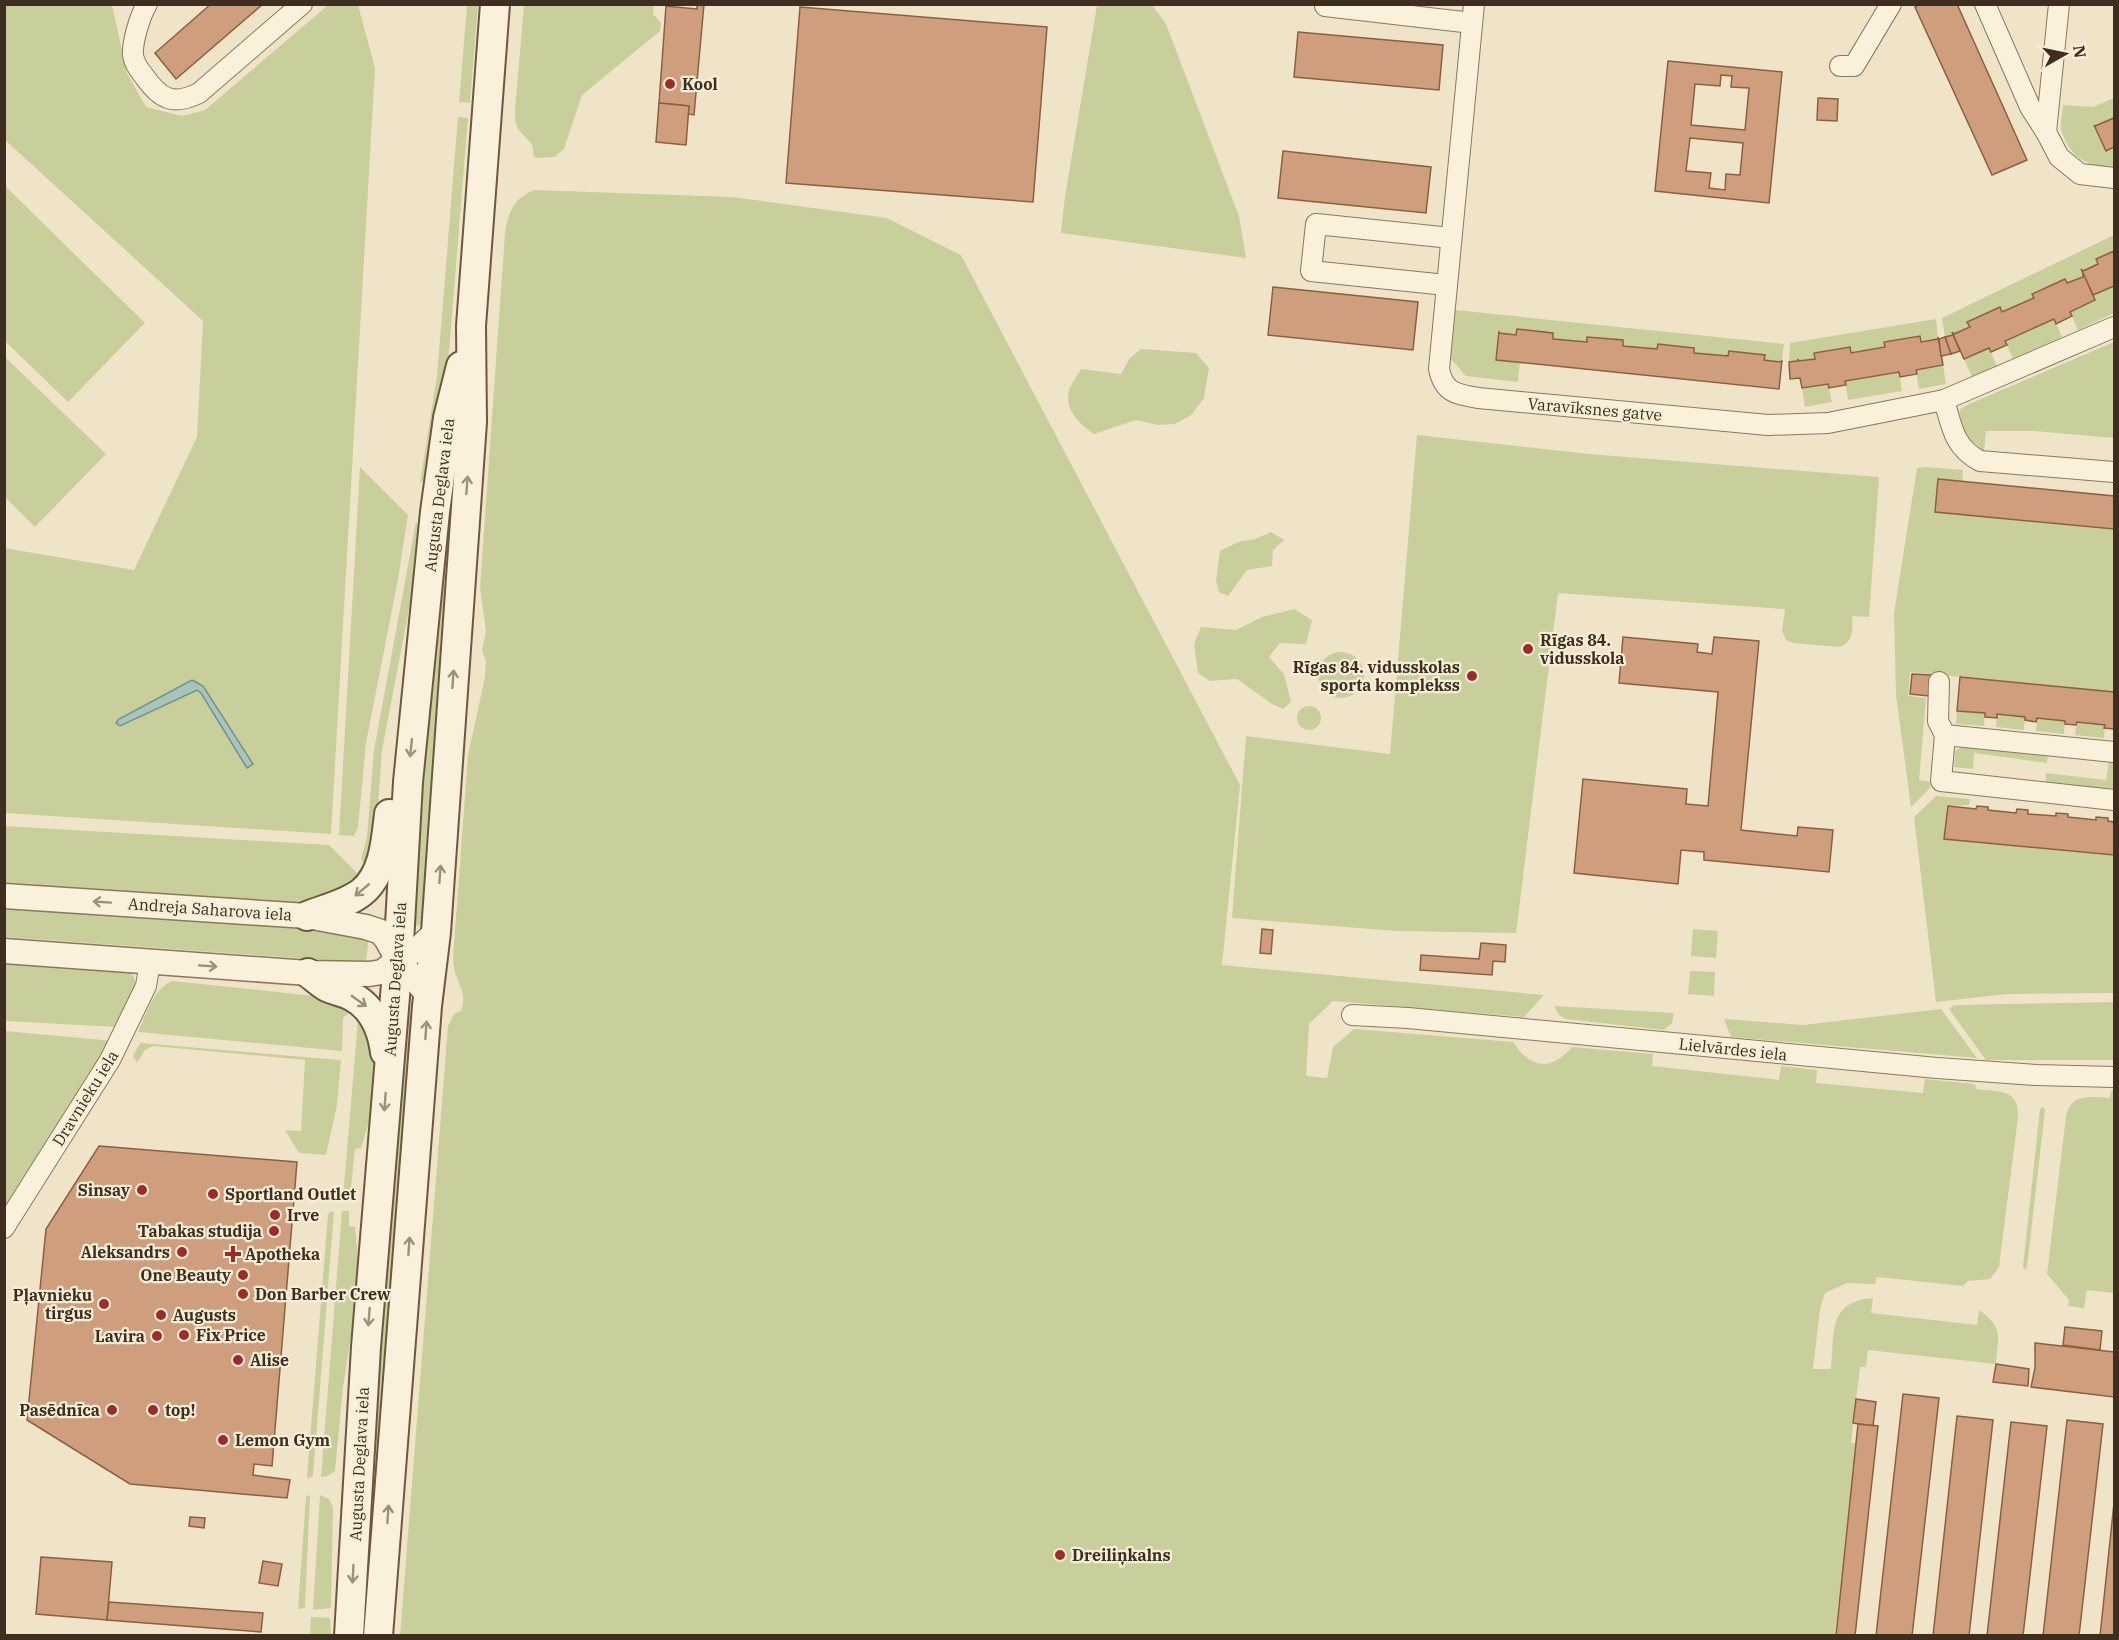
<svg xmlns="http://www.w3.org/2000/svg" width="2119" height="1640" font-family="'IBM Plex Serif',serif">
<rect width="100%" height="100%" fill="#f0e4c8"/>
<!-- green -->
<g fill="#c9cf9b">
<polygon points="5,5 112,5 127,73 146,107 182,116 205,110 328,5 358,5 375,68 331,834 5,813 4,548 134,570 197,437 203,321 5,140"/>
<polygon points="467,5 478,5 470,103 459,102"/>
<path d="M 524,5 L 654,5 L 653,14 L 661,23 L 660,31 L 582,95 L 564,149 L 554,157 L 537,158 L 534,157 C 533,140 529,142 519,130 C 515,125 515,117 515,110 Z"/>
<polygon points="1097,5 1152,5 1166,24 1239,216 1246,258 1061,233 1065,196"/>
<path d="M 2114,98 L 2114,118 L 2095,127 L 2106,151 L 2114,147 L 2114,166 C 2088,170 2068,155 2061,129 C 2060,122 2063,112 2063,105 L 2093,107 Z"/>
<polygon points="458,117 468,118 449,352 437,442 429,477 420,483 437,376"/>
<polygon points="5,186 145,323 68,402 5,341"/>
<path d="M 534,190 L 732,197 L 887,218 L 961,255 L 1240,785 L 1222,965 L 1544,995 L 1524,1017 L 1333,1001 L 1309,1024 L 1306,1076 L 1327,1078 L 1333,1047 L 1354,1029 L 1513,1042 C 1523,1057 1538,1071 1557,1060 C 1562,1058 1568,1051 1572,1047 L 1653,1054 L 1652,1066 L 1772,1079 L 1779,1080 L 1781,1066 L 1817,1070 L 1816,1083 L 1923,1093 L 1925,1079 L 1975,1084 L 1976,1089 C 1999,1092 2019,1088 2018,1117 L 1999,1267 L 1990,1279 L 1968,1281 L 1963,1286 L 1877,1277 L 1875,1284 L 1847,1283 L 1825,1293 L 1820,1309 L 1813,1369 L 1831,1369 C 1835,1332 1827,1302 1873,1298 L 1871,1313 L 1977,1325 L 1979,1310 C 2004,1328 1998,1336 1996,1364 L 1868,1350 L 1866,1367 L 1860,1367 L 1851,1443 L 1857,1444 L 1835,1635 L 400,1636 L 448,1026 L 454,1014 L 461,1011 C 466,995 462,992 457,978 C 454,972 454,965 453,958 L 468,755 L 485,677 L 486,661 L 482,651 L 486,631 L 480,588 L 505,233 C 508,212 514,198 534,190 Z"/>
<polygon points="2114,235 2114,251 2096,259 2098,264 2082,271 2083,277 2067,283 2065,279 2032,293 2034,298 2002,312 2000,308 1967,323 1970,327 1945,337 1942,318"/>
<polygon points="2114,286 2114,313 2078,330 2070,312 2095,300 2093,295"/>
<polygon points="1455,310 1784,344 1782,360 1781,362 1764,360 1765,355 1729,351 1728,356 1694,353 1694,347 1659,344 1657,349 1623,346 1623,340 1588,337 1587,342 1553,339 1517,329 1516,335 1499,333 1496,359 1520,362 1518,382 1466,376 1450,358"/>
<polygon points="1936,319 1938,339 1921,342 1920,336 1885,347 1851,353 1850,347 1815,359 1789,362 1790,343"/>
<polygon points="2054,319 2062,337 2013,359 2005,341"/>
<path d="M 2114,342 L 2114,438 L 2034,431 L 1986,431 L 1984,451 C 1969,439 1961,431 1959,410 L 1969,404 Z"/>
<polygon points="1989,348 1997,366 1972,377 1964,359"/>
<path d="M 1141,349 L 1196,353 L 1209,368 L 1204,398 L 1191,415 L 1175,424 L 1158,425 L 1136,420 L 1094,434 C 1080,424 1064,410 1069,391 C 1071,384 1077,376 1081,369 L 1121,374 L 1130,358 Z"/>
<polygon points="4,356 106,454 35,527 5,497"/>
<polygon points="1943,365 1946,384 1919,389 1916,370"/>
<polygon points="1899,372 1902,391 1848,400 1845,381"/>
<polygon points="1828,384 1832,402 1805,407 1802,388"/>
<path d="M 1417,435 L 1589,454 L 1879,477 L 1869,617 L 1852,616 C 1853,628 1853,644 1839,647 L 1793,643 L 1786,640 L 1782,631 L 1785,609 L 1558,593 L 1516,933 L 1396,931 L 1232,918 L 1246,736 L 1390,754 Z"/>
<polygon points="460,456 423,923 417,926 410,919 436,595 454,464"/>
<polygon points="360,467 408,515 398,579 366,743 358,828 354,836 339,835"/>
<polygon points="1926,467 1963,470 1962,482 1938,480 1935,512 2114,529 2114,692 1910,672 1908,696 1926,698 1919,780 1930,782 1930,788 1911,807 1896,695 1894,613 1917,468"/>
<polygon points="416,522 421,530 422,542 382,750 376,833 366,868 361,859 367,837 374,750"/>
<polygon points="1271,532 1284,540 1273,550 1272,566 1247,570 1228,596 1219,592 1216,580 1220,551 1238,542 1255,539"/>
<polygon points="1294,609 1312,620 1306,644 1280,643 1269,657 1284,674 1291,702 1283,709 1272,704 1237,679 1210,681 1198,673 1194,644 1201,627 1236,630 1262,617"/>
<circle cx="1341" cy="675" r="23"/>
<circle cx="1309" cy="718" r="12"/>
<polygon points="1957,711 1985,713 1984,726 1956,724"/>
<polygon points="1997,714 2025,717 2024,730 1996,727"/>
<polygon points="2037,718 2065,721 2064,734 2036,731"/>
<polygon points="2077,722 2105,725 2104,738 2075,735"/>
<polygon points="1975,746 2048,754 2047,763 1974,753 1973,769 1954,767 1955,751 1962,747"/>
<polygon points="2110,757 2114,758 2114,789 2046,783 2046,773 2106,780"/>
<polygon points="1936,796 1970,799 1969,805 1948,806 1945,839 2114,855 2114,993 2007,994 1936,1002 1914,817"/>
<polygon points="4,826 329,845 360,876 349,886 303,903 5,883"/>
<polygon points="4,908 346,930 369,935 366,963 5,937"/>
<polygon points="1693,929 1718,931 1716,958 1691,956"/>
<path d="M 4,963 L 128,970 C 146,982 125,1013 118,1027 L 5,1021 Z"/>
<polygon points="1690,971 1715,972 1714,996 1688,994"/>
<path d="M 172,981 L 315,996 L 356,1007 L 343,1018 L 342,1051 L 138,1032 C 147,1013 152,990 172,981 Z"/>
<polygon points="2114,1002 2114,1060 1986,1060 1949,1009 1954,1005"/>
<polygon points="1554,1006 1674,1013 1672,1023 1664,1030 1565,1019 1558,1014"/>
<polygon points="404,1009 411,1010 393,1253 394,1331 369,1635 359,1636"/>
<polygon points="1941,1009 1977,1058 1731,1037 1724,1019 1803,1025"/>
<polygon points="364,1012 377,1050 372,1112 361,1148 355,1149 350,1198 343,1197 358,1020"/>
<polygon points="5,1031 114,1041 5,1211"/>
<polygon points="140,1043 341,1060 337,1105 326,1155 299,1153 285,1130 301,1131 305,1060 153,1046 145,1050 137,1063 133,1056"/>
<path d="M 2111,1091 L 2114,1091 L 2114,1293 L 2087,1290 L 2084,1308 L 2068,1306 L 2069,1300 L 2047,1274 L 2066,1116 C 2071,1093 2091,1097 2110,1098 Z"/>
<polygon points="2043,1107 2045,1110 2027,1267 2025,1270 2023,1267 2040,1109"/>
<polygon points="331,1211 334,1212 313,1476 309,1478 307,1477 328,1214"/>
<polygon points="342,1211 349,1211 349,1226 355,1227 360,1278 343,1387 335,1471 328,1476 321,1477"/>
<polygon points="310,1495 305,1608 298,1609 306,1496"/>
<polygon points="320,1495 329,1499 333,1508 331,1608 313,1610"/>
<polygon points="311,1617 330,1618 331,1635 310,1635"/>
</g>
<!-- water -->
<polygon fill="#a9c4bc" stroke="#6f938a" stroke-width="1.5" points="192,680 203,686 253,764 247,768 201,693 197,690 120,726 116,723 119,719"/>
<!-- building -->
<g fill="#cf9f7d" stroke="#8d5f41" stroke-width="1.5" fill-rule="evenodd">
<polygon points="211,4 263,4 176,79 155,53"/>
<polygon points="697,4 704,4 694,115 688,114 689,106 659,103 666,6 697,9"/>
<polygon points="1921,4 1957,4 2027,160 1992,175 1915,7"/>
<polygon points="800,7 1047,27 1033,202 786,183"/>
<polygon points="1298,32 1443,45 1439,90 1294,77"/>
<path d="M 1668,61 L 1782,72 L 1769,203 L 1655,191 ZM 1721,75 L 1732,76 L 1731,87 L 1749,88 L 1745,130 L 1691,125 L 1695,84 L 1720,86 ZM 1690,138 L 1743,143 L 1740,175 L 1726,174 L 1725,190 L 1709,188 L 1711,173 L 1686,171 Z"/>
<polygon points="1818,98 1838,99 1837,121 1817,120"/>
<polygon points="659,103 689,106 686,145 656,142"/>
<polygon points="2114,118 2114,147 2106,151 2094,125 2095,126"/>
<polygon points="1283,151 1431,167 1426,213 1278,198"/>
<polygon points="2114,251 2114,286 2093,295 2081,269 2083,271 2098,264 2096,259"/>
<polygon points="2083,273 2095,300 2070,312 2072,316 2056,324 2054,319 2005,341 2007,345 1991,352 1989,348 1964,359 1952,332 1954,334 1970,327 1967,322 2000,307 2002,312 2034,298 2032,294 2065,279 2067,283 2083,277"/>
<polygon points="1273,287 1418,302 1413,350 1268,335"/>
<polygon points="1517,329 1553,333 1553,339 1587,342 1587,337 1623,340 1623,346 1657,349 1658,344 1694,348 1694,353 1728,356 1729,351 1765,355 1764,360 1781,362 1782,360 1779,389 1496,360 1499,331 1499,333 1516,335"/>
<polygon points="1953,335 1960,351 1951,354 1945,337"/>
<polygon points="1920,336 1921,342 1938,339 1938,337 1943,365 1916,370 1917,374 1900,377 1899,372 1845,381 1846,385 1829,388 1828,384 1802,388 1800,378 1790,379 1789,362 1797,361 1798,359 1798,361 1815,359 1814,353 1850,347 1851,353 1885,347 1884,342"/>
<polygon points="1945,337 1951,354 1941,356 1939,339"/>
<polygon points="1938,479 2114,496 2114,529 1935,512"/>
<polygon points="1623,637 1698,644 1697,652 1712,654 1714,637 1759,641 1741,830 1797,836 1798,827 1833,830 1829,872 1704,860 1704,852 1681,850 1678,884 1574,873 1583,779 1687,789 1686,804 1708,806 1718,692 1619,683"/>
<polygon points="1912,674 1931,675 1929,696 1910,694"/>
<polygon points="1960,677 2114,692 2114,729 2104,728 2105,725 2077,722 2076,725 2065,724 2065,721 2037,718 2036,722 2025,720 2025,717 1997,714 1997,718 1985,717 1985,713 1957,711"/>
<polygon points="1948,806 1976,809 1977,806 1988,807 1988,810 2016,813 2017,809 2028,810 2028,814 2056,816 2056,813 2068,814 2068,817 2096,820 2096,817 2108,818 2108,821 2114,822 2114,855 1944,839"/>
<polygon points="1262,929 1273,930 1271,954 1260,953"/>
<polygon points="1481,943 1506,945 1505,962 1493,961 1492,975 1420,970 1421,955 1479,959"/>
<polygon points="99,1146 297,1162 272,1466 254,1464 253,1475 290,1480 287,1498 130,1484 27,1420 46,1229"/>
<polygon points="2065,1327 2102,1331 2100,1350 2063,1345"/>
<polygon points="2035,1343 2114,1352 2114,1397 2031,1387 2035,1368"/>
<polygon points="1996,1364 2029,1369 2028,1386 1993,1382"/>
<polygon points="1903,1394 1939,1398 1912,1636 1876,1636"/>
<polygon points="1856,1399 1876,1402 1873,1426 1853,1423"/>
<polygon points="1957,1416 1993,1420 1969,1636 1933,1636"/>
<polygon points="2067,1420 2103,1424 2079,1636 2043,1636"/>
<polygon points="2011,1422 2047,1426 2023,1636 1987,1636"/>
<polygon points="1858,1424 1878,1426 1855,1636 1836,1636"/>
<polygon points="2114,1503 2114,1636 2100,1636"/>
<polygon points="190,1517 205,1518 204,1528 189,1526"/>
<polygon points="41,1557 112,1562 107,1620 36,1614"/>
<polygon points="263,1561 282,1564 278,1586 259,1583"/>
<polygon points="109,1602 263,1613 261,1632 107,1620"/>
</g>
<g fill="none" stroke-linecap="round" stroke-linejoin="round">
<defs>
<g id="minor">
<path d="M 147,4 C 140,16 132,42 133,55 C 134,63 139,70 144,76 C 160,99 173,106 199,93 L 302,4"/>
<path d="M 1474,4 L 1439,369 C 1444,393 1456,394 1478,398 L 1768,425 L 1828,423 L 1944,400 L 2114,327"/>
<polyline points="1985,4 2030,107 2046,132"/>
<polyline points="2059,4 2046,132 2059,157 2080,174 2114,178"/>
<polyline points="1325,6 1472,23"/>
<polyline points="1840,66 1854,66 1891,4"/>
<polyline points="1446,285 1311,271 1316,224 1451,238"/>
<path d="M 1944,400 C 1952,428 1954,447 1980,461 L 2114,472"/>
<polyline points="1939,682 1938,721 1945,735"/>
<polyline points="2114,752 1945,735 1941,781 2114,800"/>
<polyline points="1352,1015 1408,1018 1937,1068 2036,1075 2114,1077"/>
<polyline points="4,1228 110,1060 146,986 150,962"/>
</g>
<g id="tertiary">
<polyline points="4,896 307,916 366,927 381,932 387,940 398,960 429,996"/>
<polyline points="4,951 308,973 369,974 382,972 398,960 419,948 436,932"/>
</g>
<g id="secondary">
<path d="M 307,916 C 324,909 347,904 362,892 C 384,874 386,840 389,814"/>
<path d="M 308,973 C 314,977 320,983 327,987 C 335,991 345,992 353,997 C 373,1008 382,1030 385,1052"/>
<polyline points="349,1636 366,1347 398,960 408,782 435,512 448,418 461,366"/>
<polyline points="378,1636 427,1006 436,932 472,422 471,326 495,4"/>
</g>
</defs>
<!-- minor casing -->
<use href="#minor" stroke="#8d765c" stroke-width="22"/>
<!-- tertiary casing -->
<use href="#tertiary" stroke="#8d765c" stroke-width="27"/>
<!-- secondary casing -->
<use href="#secondary" stroke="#6f573f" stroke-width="32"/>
<!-- minor -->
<use href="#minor" stroke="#faf1dc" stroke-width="20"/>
<!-- tertiary -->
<use href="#tertiary" stroke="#faf1dc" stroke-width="24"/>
<!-- secondary -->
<use href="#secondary" stroke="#faf1dc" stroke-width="28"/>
</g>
<!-- one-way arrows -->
<defs><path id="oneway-shaft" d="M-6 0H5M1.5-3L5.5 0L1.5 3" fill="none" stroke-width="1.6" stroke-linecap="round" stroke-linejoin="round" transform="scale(1.5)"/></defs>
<g stroke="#9c907e">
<use href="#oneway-shaft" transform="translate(467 485) rotate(-86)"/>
<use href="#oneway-shaft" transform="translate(453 679) rotate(-86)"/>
<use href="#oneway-shaft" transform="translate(411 748) rotate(96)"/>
<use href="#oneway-shaft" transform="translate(440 874) rotate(-86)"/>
<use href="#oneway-shaft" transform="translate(362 890) rotate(140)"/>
<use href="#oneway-shaft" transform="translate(102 902) rotate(-176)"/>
<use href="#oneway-shaft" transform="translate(208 966) rotate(4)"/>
<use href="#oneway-shaft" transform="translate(359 1001) rotate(36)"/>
<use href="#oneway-shaft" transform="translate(426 1030) rotate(-86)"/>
<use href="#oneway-shaft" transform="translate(385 1102) rotate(94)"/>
<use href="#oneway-shaft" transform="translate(409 1246) rotate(-86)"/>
<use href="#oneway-shaft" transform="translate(369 1317) rotate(94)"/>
<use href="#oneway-shaft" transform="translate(388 1514) rotate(-86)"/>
<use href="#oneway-shaft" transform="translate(353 1574) rotate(93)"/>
</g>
<!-- markers -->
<g fill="#9e2a2b" stroke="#f7eed8" stroke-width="2">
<circle cx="670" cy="84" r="6"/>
<circle cx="1528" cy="649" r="6"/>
<circle cx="1472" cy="676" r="6"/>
<circle cx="142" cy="1190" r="6"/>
<circle cx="213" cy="1194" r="6"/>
<circle cx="275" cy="1215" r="6"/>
<circle cx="274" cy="1231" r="6"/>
<circle cx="182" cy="1252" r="6"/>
<path d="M230 1245h6v6h6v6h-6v6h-6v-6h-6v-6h6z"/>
<circle cx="243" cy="1275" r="6"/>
<circle cx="243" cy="1294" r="6"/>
<circle cx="104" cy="1304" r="6"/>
<circle cx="161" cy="1315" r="6"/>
<circle cx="184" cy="1335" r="6"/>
<circle cx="157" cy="1336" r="6"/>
<circle cx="238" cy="1360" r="6"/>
<circle cx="112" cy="1410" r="6"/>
<circle cx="153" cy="1410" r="6"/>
<circle cx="223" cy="1440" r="6"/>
<circle cx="1060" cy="1555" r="6"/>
</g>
<g text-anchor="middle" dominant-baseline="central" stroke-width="4.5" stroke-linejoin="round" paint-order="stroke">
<!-- poi labels -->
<g font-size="16" font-weight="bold" fill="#3d2e20" stroke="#f7eed8" text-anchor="start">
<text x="682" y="84">Kool</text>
<text x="1540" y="640">Rīgas 84.<tspan x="1540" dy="18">vidusskola</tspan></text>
<text x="1460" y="667" text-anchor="end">Rīgas 84. vidusskolas<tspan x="1460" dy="18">sporta komplekss</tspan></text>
<text x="130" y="1190" text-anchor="end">Sinsay</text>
<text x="225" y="1194">Sportland Outlet</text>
<text x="287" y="1215">Irve</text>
<text x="262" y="1231" text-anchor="end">Tabakas studija</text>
<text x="170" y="1252" text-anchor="end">Aleksandrs</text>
<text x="245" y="1254">Apotheka</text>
<text x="231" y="1275" text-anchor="end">One Beauty</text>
<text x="255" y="1294">Don Barber Crew</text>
<text x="92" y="1295" text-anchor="end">Pļavnieku<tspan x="92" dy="18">tirgus</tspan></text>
<text x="173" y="1315">Augusts</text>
<text x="196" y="1335">Fix Price</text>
<text x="145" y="1336" text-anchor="end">Lavira</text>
<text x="250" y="1360">Alise</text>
<text x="100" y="1410" text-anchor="end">Pasēdnīca</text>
<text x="165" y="1410">top!</text>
<text x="235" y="1440">Lemon Gym</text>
<text x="1072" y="1555">Dreiliņkalns</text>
</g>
<!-- street labels -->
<g font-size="16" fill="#3d2e20" stroke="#f7eed8">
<text transform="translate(1595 409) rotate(5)">Varavīksnes gatve</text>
<text transform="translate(439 495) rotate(-83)">Augusta Deglava iela</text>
<text transform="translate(210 909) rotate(4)">Andreja Saharova iela</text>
<text transform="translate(395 979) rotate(-86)">Augusta Deglava iela</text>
<text transform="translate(1733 1049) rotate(6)">Lielvārdes iela</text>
<text transform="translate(85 1098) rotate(-58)">Dravnieku iela</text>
<text transform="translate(359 1464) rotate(-87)">Augusta Deglava iela</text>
</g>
</g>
<!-- border -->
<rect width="2119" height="1640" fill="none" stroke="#3d2e20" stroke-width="12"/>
<!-- north arrow -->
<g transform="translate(2065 54) rotate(81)" stroke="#f7eed8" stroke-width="4.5" paint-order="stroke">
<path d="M0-4.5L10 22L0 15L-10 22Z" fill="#3d2e20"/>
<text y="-9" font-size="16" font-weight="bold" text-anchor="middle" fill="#3d2e20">N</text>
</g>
</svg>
